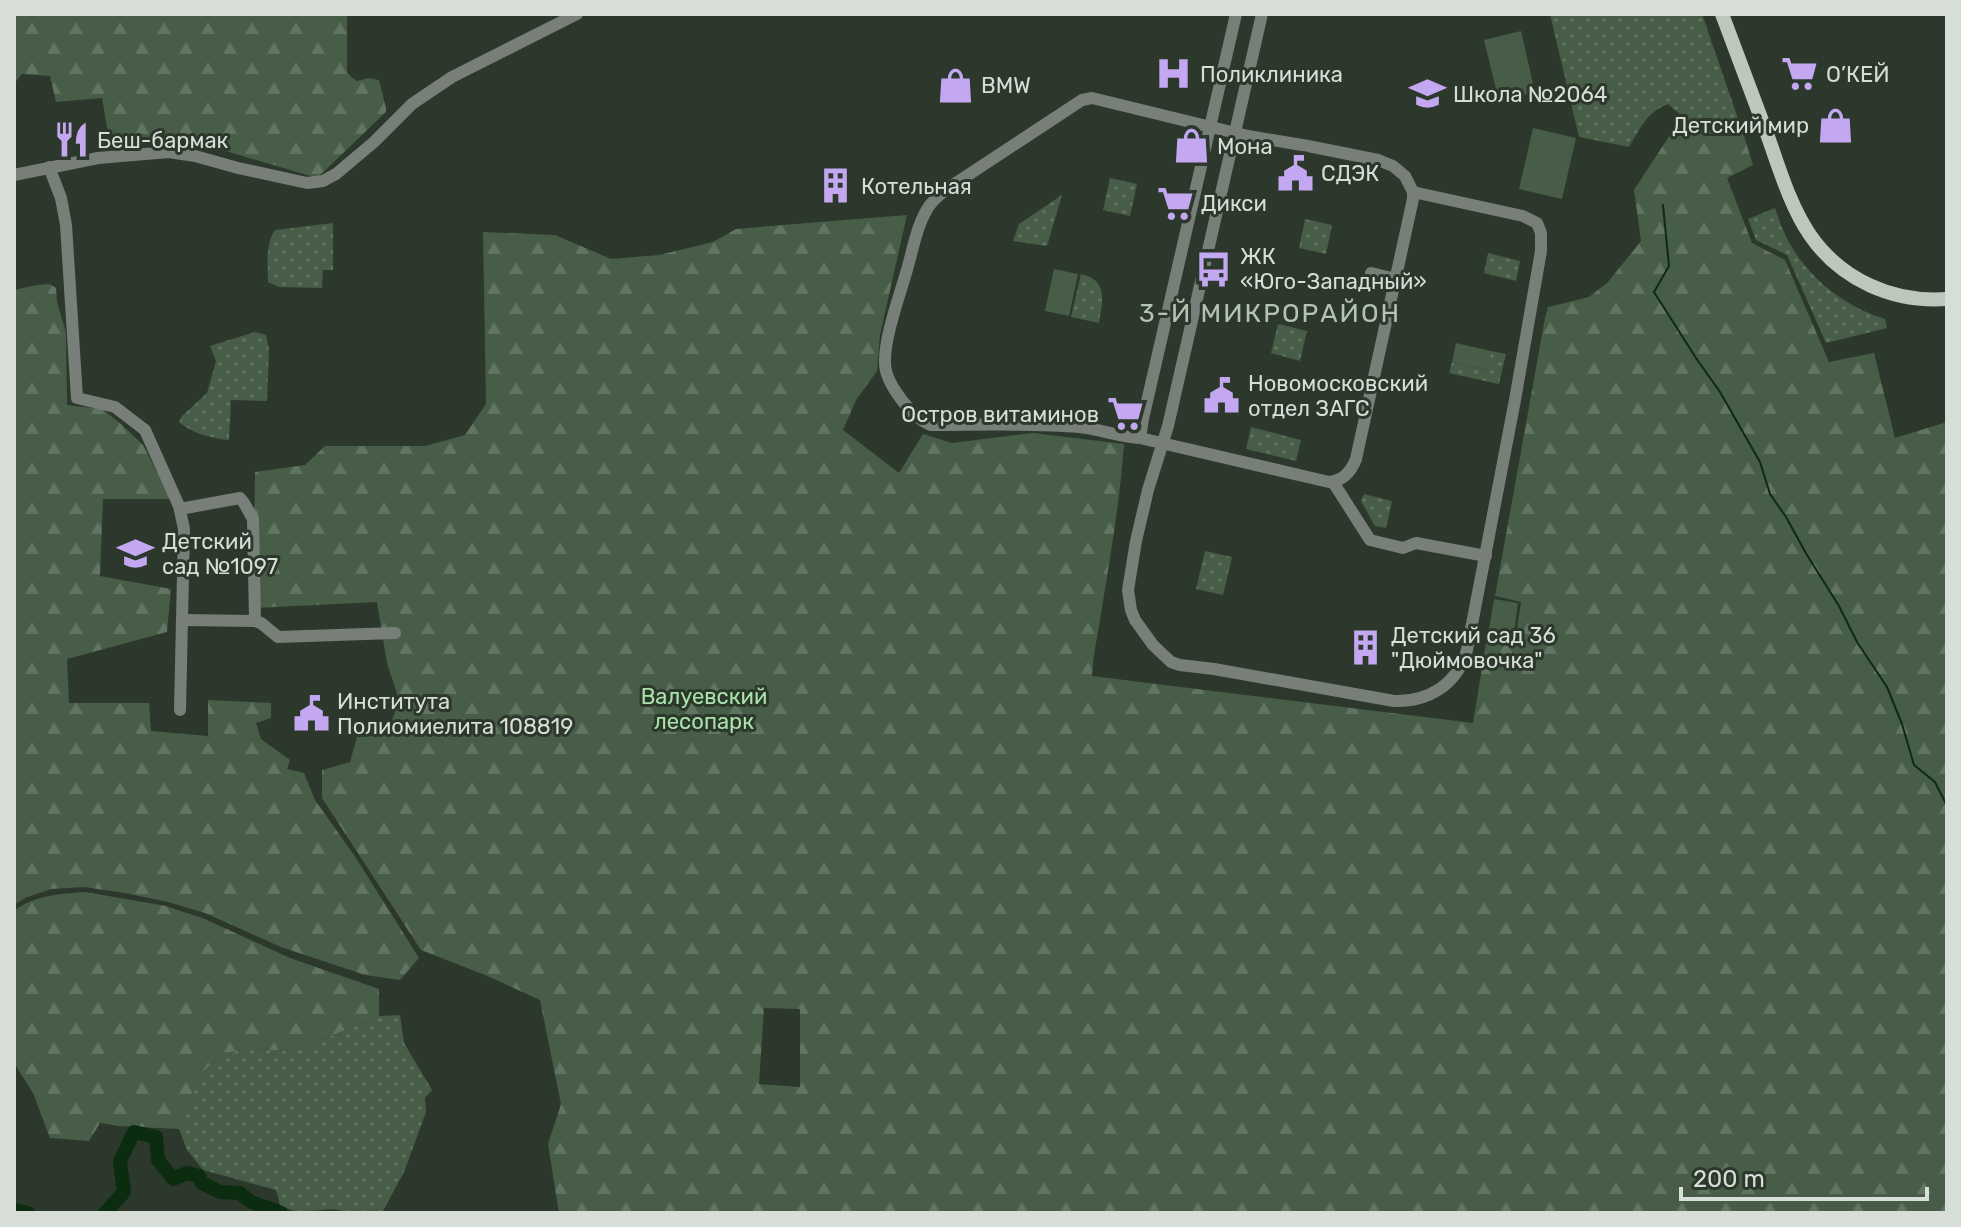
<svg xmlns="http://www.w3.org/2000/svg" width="1961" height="1227" font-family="Rubik,sans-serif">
<defs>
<pattern id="green-dots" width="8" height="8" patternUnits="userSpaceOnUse" patternTransform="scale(2)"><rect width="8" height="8" fill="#475d47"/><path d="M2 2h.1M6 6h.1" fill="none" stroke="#617461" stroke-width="1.8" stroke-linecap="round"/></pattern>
<pattern id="forest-firs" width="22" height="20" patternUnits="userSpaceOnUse" patternTransform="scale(2)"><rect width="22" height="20" fill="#475d47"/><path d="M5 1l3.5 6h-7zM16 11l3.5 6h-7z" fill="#617461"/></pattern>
</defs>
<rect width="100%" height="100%" fill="#2c382c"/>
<!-- green -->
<g fill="url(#green-dots)">
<path d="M 1550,14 L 1702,14 L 1744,136 L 1709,134 L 1699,131 L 1668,104 C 1646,113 1641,127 1629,147 L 1579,137 Z"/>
<polygon points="1110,178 1137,184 1130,216 1103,210"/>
<polygon points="1062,195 1047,246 1013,241 1019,224"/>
<path d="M 1775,208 C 1779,219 1783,232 1789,242 C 1809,279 1846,307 1885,319 L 1887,328 L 1826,343 L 1787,255 L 1756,240 L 1748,219 Z"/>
<polygon points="1305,219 1332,225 1326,254 1299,248"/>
<path d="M 333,223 L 333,270 L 323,270 L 322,288 L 279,287 L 268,282 C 268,265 265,244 275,230 Z"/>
<polygon points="1488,253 1520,261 1516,281 1484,273"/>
<path d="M 1081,274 C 1108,280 1103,301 1099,323 L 1071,317 Z"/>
<polygon points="1278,324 1307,331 1300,361 1271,353"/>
<path d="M 255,332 L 266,335 L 269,349 L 267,401 L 231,400 L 229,440 C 211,438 193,434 179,422 L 182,416 L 207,393 L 216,361 L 210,346 Z"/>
<polygon points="1491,351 1506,354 1499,384 1449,373 1452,362 1486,370"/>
<polygon points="1251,427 1301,440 1296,461 1246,449"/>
<polygon points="1364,494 1392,501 1386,528 1375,526 1361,501"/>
<polygon points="1205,551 1232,557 1223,595 1196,589"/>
<polygon points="400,1015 404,1043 432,1090 425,1098 426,1112 404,1172 382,1213 350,1213 334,1209 296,1212 280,1205 276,1190 203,1170 187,1150 179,1129 201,1072 223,1053 251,1049 294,1051 379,1016"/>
</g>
<!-- forest -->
<g fill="url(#forest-firs)" fill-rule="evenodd">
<polygon points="14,14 347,14 347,72 351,77 357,81 368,78 379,80 386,108 386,112 317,178 182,138 109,139 102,98 56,102 50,76 22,74 14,84"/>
<path d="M 1688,126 L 1705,136 L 1744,136 L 1753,165 L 1727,178 L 1752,243 L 1785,260 L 1829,362 L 1874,353 L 1895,438 L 1947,422 L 1947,1213 L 559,1213 L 548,1144 L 561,1104 L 540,1000 L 485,975 L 421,950 L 322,798 L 322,770 L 350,762 L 357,737 L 387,735 L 399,700 L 387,663 L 377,602 L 253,608 L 255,472 L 305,465 L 325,446 L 425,446 L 465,435 L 486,404 L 483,232 L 555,235 L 611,259 L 659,255 L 713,242 L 736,229 L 907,215 L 880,335 L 877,371 L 856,400 L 843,430 L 899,473 L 923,434 L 952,443 L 1033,433 L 1124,444 C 1120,501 1110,558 1101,614 C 1098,635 1093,654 1092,676 L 1473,723 L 1488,631 L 1516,636 L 1521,602 L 1495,596 L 1545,318 L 1548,307 L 1589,297 L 1608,282 L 1641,241 L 1634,190 L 1670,135 ZM 764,1008 L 800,1009 L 800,1087 L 759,1084 Z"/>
<polygon points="50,284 56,288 57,302 66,333 67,405 102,409 121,424 143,445 171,499 103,499 100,576 171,589 167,632 67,659 69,703 149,703 151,731 208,736 208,700 271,703 271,718 256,723 261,739 290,760 287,769 304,773 315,800 354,855 419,958 400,980 365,975 281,947 205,913 168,902 125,893 84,887 51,889 25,898 14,905 14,290 37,285"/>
<path d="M 85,892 L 166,906 L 205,919 L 290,958 L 379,989 L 379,1016 L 294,1051 L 251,1049 L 223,1053 L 201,1073 L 179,1129 L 119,1126 L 100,1123 L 89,1141 L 50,1138 L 33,1093 L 14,1063 L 14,911 C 34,895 60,894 85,892 Z"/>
</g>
<!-- pitch -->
<g fill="#475d47">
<polygon points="1521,31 1535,92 1499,101 1484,40"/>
<polygon points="1533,128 1576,138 1562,199 1519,189"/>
<polygon points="1054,269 1078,274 1069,316 1045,311"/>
<polygon points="1456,343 1491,351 1487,370 1452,362"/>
<polygon points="1494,599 1518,603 1514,633 1489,629"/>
</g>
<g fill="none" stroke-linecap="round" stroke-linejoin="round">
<!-- stream -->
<polyline stroke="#0b2c0e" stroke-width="2" points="1663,205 1669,266 1654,292 1696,358 1720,392 1760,462 1770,494 1786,517 1807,555 1839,606 1857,642 1887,687 1902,724 1914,765 1935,782 1947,806"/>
<!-- river -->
<g stroke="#0b2c0e" stroke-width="14">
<polyline points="14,1210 28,1213"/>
<path d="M 105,1213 L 124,1192 L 120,1161 L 134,1132 L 156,1137 L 158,1160 L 173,1179 L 187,1173 L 199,1176 L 202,1183 L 220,1192 L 240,1193 C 256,1208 262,1204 281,1213"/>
</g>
<!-- minor -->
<g stroke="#787e78" stroke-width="12">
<path d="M 1262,14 L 1168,426 L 1148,490 L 1136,541 L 1128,590 L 1131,610 L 1135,620 L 1153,645 L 1171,662 L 1180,665 L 1214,669 L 1394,701 C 1428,702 1457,685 1467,650 L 1515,400 L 1541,251 L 1541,233 L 1537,223 L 1523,216 L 1413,192"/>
<path d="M 1092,98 L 1248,136 L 1308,146 L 1378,160 L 1393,166 L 1405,176 L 1413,192 L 1413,199 L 1356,459 C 1351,472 1342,481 1329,482 L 1140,438 C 1119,437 1100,429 1079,427 C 1030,423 980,425 931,425 C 912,418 885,383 885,363 C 884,337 901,292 908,266 C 913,249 916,229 925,213 C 931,200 944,191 956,183 L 1082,100 Z"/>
<polyline points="49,167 61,198 66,225 77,398 115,407 145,430 179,506 184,529 180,710"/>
<polyline points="14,175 98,158 169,152 195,156 238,168 307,183 323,181 336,174 374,142 412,104 452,77 577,14"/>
<polyline points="1371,273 1396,279"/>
<polyline points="1140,438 1143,419 1236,14"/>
<polyline points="1333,482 1370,540 1403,548 1416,543 1486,556"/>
<polyline points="180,509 240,498 244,503 253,519 255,621"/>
<polyline points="182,620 255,621 261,623 278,637 395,633"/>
</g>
<!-- major -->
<path stroke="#bcc8bc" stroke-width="14" d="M 1722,14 C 1737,54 1752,94 1767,134 C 1779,167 1790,206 1810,235 C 1841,280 1893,303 1947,299"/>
</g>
<!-- icons -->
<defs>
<symbol id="hospital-bare" viewBox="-9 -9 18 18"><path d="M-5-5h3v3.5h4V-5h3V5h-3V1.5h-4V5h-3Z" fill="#c4a7f1" stroke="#2c382c" stroke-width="2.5" paint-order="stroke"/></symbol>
<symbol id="supermarket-bare" viewBox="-9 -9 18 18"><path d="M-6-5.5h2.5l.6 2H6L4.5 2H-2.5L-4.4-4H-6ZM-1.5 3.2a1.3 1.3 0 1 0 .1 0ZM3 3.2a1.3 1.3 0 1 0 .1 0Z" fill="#c4a7f1" stroke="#2c382c" stroke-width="2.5" paint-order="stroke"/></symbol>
<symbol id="shop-bare" viewBox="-9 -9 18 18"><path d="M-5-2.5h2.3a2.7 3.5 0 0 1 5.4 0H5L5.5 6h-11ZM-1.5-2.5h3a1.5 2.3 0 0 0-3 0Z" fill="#c4a7f1" stroke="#2c382c" stroke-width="2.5" paint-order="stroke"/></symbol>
<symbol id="school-bare" viewBox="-9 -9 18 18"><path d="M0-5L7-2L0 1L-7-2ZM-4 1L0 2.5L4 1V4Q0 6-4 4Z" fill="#c4a7f1" stroke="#2c382c" stroke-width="2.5" paint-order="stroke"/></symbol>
<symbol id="restaurant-bare" viewBox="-9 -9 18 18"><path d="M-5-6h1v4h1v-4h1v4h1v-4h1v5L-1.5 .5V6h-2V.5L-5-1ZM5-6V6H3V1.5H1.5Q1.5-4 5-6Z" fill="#c4a7f1" stroke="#2c382c" stroke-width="2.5" paint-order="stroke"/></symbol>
<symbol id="civic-bare" viewBox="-9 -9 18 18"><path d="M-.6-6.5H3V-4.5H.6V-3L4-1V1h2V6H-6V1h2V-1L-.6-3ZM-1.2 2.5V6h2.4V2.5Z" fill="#c4a7f1" stroke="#2c382c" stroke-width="2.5" paint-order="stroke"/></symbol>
<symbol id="building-bare" viewBox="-9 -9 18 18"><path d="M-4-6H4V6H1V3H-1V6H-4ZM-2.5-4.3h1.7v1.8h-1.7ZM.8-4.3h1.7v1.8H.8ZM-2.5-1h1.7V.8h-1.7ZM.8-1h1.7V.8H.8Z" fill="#c4a7f1" stroke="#2c382c" stroke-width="2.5" paint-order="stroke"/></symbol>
<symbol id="bus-bare" viewBox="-9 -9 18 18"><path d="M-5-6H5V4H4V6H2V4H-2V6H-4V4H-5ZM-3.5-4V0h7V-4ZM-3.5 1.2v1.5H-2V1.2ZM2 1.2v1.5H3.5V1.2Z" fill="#c4a7f1" stroke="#2c382c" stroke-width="2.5" paint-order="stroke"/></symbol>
</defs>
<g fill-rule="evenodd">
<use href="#hospital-bare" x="1148" y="48" width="51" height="51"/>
<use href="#supermarket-bare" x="1774" y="48" width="51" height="51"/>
<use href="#shop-bare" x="930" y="60" width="51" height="51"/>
<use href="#school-bare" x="1402" y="68" width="51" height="51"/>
<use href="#shop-bare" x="1810" y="100" width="51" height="51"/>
<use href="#restaurant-bare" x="46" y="114" width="51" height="51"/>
<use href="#shop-bare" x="1166" y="120" width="51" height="51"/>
<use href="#civic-bare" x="1270" y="148" width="51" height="51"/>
<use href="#building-bare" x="810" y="160" width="51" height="51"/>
<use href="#supermarket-bare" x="1150" y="178" width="51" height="51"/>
<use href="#bus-bare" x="1188" y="244" width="51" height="51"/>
<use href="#civic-bare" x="1196" y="370" width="51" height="51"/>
<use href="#supermarket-bare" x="1100" y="388" width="51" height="51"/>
<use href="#school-bare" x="110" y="528" width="51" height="51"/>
<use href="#building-bare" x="1340" y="622" width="51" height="51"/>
<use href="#civic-bare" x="286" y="688" width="51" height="51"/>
</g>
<g text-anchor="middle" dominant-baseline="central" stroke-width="6" stroke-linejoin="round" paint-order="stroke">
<!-- poi labels -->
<g font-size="22" fill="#d7ded7" stroke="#2c382c" text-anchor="start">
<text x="1200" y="74">Поликлиника</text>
<text x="1826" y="74">О’КЕЙ</text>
<text x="981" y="85">BMW</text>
<text x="1453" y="94">Школа №2064</text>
<text x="1809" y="125" text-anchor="end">Детский мир</text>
<text x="97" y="140">Беш-бармак</text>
<text x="1217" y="146">Мона</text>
<text x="1321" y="173">СДЭК</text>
<text x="861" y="186">Котельная</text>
<text x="1201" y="203">Дикси</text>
<text x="1240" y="256">ЖК<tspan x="1240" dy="25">«Юго-Западный»</tspan></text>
<text x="1248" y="383">Новомосковский<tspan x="1248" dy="25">отдел ЗАГС</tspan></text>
<text x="1099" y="414" text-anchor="end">Остров витаминов</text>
<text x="162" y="541">Детский<tspan x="162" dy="25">сад №1097</tspan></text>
<text x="1391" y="635">Детский сад 36<tspan x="1391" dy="25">"Дюймовочка"</tspan></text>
<text x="337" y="701">Института<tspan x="337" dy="25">Полиомиелита 108819</tspan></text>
</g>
<!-- park labels -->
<g font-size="22" fill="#a9e2aa" stroke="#2c382c">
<text x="704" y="696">Валуевский<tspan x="704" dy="25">лесопарк</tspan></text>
</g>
<!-- quarter labels -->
<g font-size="26" letter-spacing="2" fill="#b5c3b4" stroke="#2c382c">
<text x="1270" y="313">3-Й МИКРОРАЙОН</text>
</g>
</g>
<!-- border -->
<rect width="1961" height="1227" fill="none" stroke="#d7ded7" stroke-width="32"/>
<!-- scale -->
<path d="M1681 1187v12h246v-12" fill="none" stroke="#d7ded7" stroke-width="4"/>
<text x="1693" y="1187" font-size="24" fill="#d7ded7" stroke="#2c382c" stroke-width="6" paint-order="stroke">200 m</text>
</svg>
